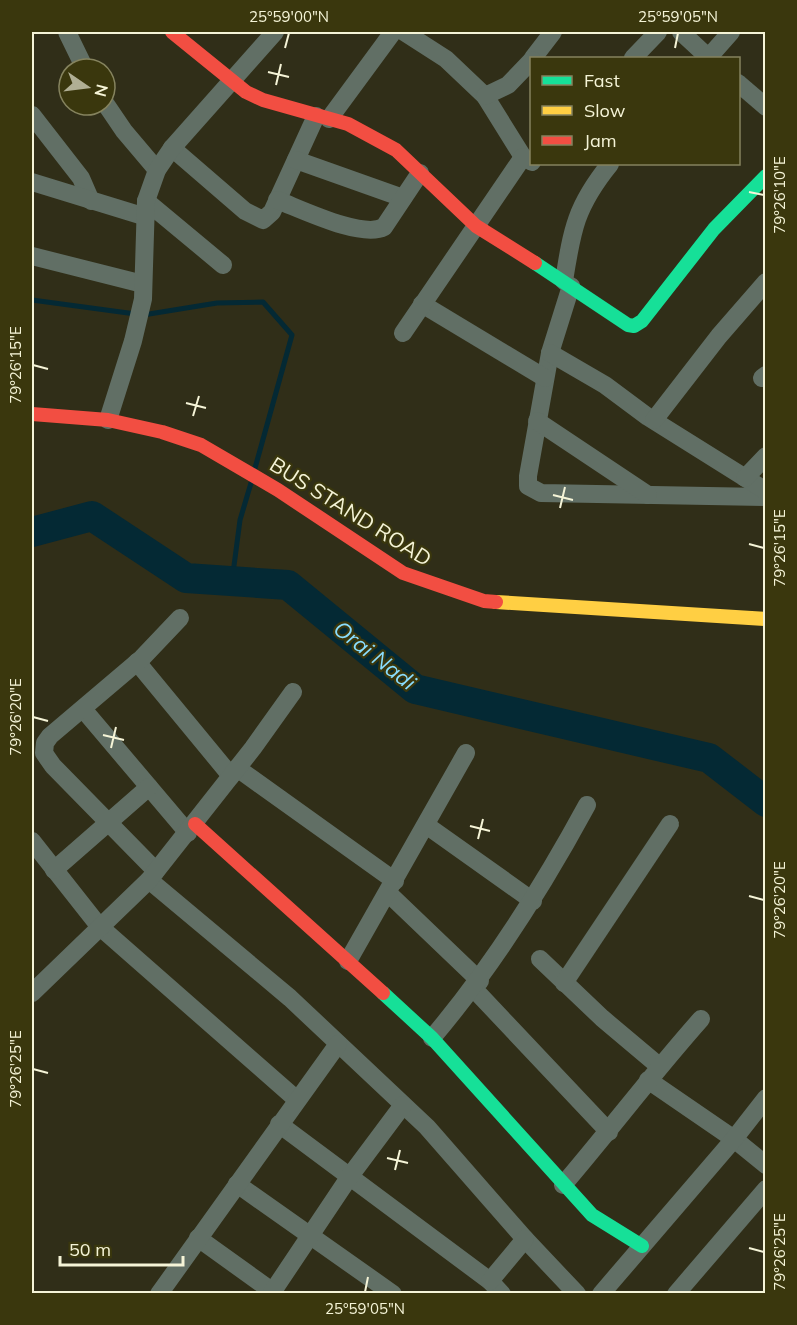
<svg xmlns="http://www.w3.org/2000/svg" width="797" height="1325" font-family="Mulish,sans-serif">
<rect width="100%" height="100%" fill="#302e18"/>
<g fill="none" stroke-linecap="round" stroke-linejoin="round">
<!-- stream -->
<g stroke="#042934" stroke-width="5">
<polyline points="32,300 143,315 217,303 263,302 292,335 255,468"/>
<polyline points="232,581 240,520 251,483"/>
</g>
<!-- river -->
<polyline stroke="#042934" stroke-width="30" points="32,532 92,516 186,578 288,585 415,689 709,758 766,802"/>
<!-- street -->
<g stroke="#616f65" stroke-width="18">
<polyline points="67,32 85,69"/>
<polyline points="404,32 446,59 485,96 523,157 532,162"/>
<polyline points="681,32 709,58"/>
<polyline points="533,58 553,32"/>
<polyline points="633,58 658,32"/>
<polyline points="708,58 731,32"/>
<polyline points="738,83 766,107"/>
<polyline points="485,96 508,85 532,60"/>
<polyline points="105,103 124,131 157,170"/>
<polyline points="32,115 81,178 91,201"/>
<polyline points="329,119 393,32"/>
<polyline points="172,148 245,211 263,220 272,212 316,116"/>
<polyline points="296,160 403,198"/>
<polyline points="32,182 146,217"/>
<path d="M 277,200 C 301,209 362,239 384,227 L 420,173"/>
<polyline points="146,201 223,265"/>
<polyline points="32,256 143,284"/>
<path d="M 564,281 C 572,229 576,206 610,164"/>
<polyline points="571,286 550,353 528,476 528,486 541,493 766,497"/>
<polyline points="422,304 545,378"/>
<polyline points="403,333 523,157"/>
<polyline points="550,353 605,385 648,417 766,491"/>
<polyline points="762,378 766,375"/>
<polyline points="108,420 133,341 143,299 146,201 157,170 172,148 275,32"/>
<polyline points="654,420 719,336 766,282"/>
<polyline points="537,421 648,495"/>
<polyline points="745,478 766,456"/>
<polyline points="137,662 231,776"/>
<polyline points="83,709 188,833"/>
<polyline points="237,768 395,881"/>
<polyline points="426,825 533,901"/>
<polyline points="32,841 99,926 296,1099"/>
<polyline points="54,870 149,787"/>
<polyline points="156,871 53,766 44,753 45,743 50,736 142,658 180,618"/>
<polyline points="149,880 290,998 427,1127 525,1239 577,1294"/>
<polyline points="388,893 480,981"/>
<polyline points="540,959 602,1018 659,1066"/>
<polyline points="348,961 466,753"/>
<polyline points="564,983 670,824"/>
<polyline points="474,989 609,1132"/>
<polyline points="32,993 149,880 253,748 293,692"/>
<path d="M 432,1038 C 493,966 542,888 587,805"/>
<polyline points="648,1080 734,1139 766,1165"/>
<polyline points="279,1124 490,1281 502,1294"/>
<polyline points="237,1184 393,1294"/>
<path d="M 563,1185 C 610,1130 653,1073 701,1019"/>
<polyline points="198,1238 276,1294"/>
<polyline points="490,1281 525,1239"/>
<polyline points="159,1294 338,1044"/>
<polyline points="271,1294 350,1176 403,1105"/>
<polyline points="601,1294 734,1139 766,1098"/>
<polyline points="676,1294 766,1189"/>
</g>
<!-- fast -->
<g stroke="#16e098" stroke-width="14">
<polyline points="535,263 628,325 634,326 642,321 714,229 766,176"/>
<polyline points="383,993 432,1038 592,1215 642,1246"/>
</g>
<!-- slow -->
<polyline stroke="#ffcf43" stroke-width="14" points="496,602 766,619"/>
<!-- jam -->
<g stroke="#f24e42" stroke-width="14">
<polyline points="172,32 246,92 263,100 348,124 396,150 476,226 535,263"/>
<polyline points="32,414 108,420 162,432 201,445 278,490 403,573 484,601 496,602"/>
<polyline points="195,824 383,993"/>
</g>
</g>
<!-- ticks -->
<path fill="none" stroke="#f5f4d7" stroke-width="2" d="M 285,48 L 289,33M 675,48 L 678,33M 268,72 L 289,77M 276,85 L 281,64M 749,192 L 764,195M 33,365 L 48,369M 186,403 L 206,408M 193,416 L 199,396M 553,495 L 573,500M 560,508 L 565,487M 749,544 L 764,548M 33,717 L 48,721M 103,735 L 124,740M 111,748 L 116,727M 470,826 L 490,831M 478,839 L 483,819M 749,896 L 764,900M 33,1069 L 48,1073M 387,1158 L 408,1163M 395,1170 L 400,1150M 749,1248 L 764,1252M 365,1292 L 368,1277"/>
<g text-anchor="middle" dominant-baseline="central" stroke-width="4.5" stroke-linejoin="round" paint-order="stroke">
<!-- street labels -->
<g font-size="21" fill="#f5f4d7" stroke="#3a370d">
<text transform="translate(351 511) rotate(32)">BUS STAND ROAD</text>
</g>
<!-- water labels -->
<g font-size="22" font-style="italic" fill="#89ddfe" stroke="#3a370d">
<text transform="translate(375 655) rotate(38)">Orai Nadi</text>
</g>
</g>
<!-- border -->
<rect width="797" height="1325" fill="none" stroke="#3a370d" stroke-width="66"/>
<!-- legend -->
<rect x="530" y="57" width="210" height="108" fill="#3a370d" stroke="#85835e" stroke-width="1.5"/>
<rect x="542" y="76" width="30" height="9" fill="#16e098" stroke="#85835e" stroke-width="1.5"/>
<text x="584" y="87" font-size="18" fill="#f5f4d7">Fast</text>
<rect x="542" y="106" width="30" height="9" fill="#ffcf43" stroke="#85835e" stroke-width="1.5"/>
<text x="584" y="117" font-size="18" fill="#f5f4d7">Slow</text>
<rect x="542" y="136" width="30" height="9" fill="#f24e42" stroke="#85835e" stroke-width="1.5"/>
<text x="584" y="147" font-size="18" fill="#f5f4d7">Jam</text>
<!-- north arrow -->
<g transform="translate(87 87) rotate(104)"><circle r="28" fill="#3a370d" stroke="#85835e" stroke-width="1.5"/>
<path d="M0-4.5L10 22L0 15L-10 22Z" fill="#b0af94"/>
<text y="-9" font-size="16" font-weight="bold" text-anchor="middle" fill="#f5f4d7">N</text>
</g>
<!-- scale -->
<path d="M60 1256v9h123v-9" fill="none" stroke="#f5f4d7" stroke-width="3"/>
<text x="69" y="1256" font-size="18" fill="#f5f4d7" stroke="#3a370d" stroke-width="4.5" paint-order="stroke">50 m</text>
<rect x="33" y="33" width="731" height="1259" fill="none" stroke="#f5f4d7" stroke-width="2"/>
<g font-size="15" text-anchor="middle" fill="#f5f4d7">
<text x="289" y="22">25°59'00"N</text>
<text x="678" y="22">25°59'05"N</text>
<text transform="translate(780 195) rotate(-90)" y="5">79°26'10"E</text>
<text transform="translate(16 365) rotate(-90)" y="5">79°26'15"E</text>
<text transform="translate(780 548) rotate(-90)" y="5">79°26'15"E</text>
<text transform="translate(16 717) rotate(-90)" y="5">79°26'20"E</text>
<text transform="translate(780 900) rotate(-90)" y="5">79°26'20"E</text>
<text transform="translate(16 1069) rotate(-90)" y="5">79°26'25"E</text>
<text transform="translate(780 1252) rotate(-90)" y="5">79°26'25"E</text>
<text x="365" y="1314">25°59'05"N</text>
</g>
</svg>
